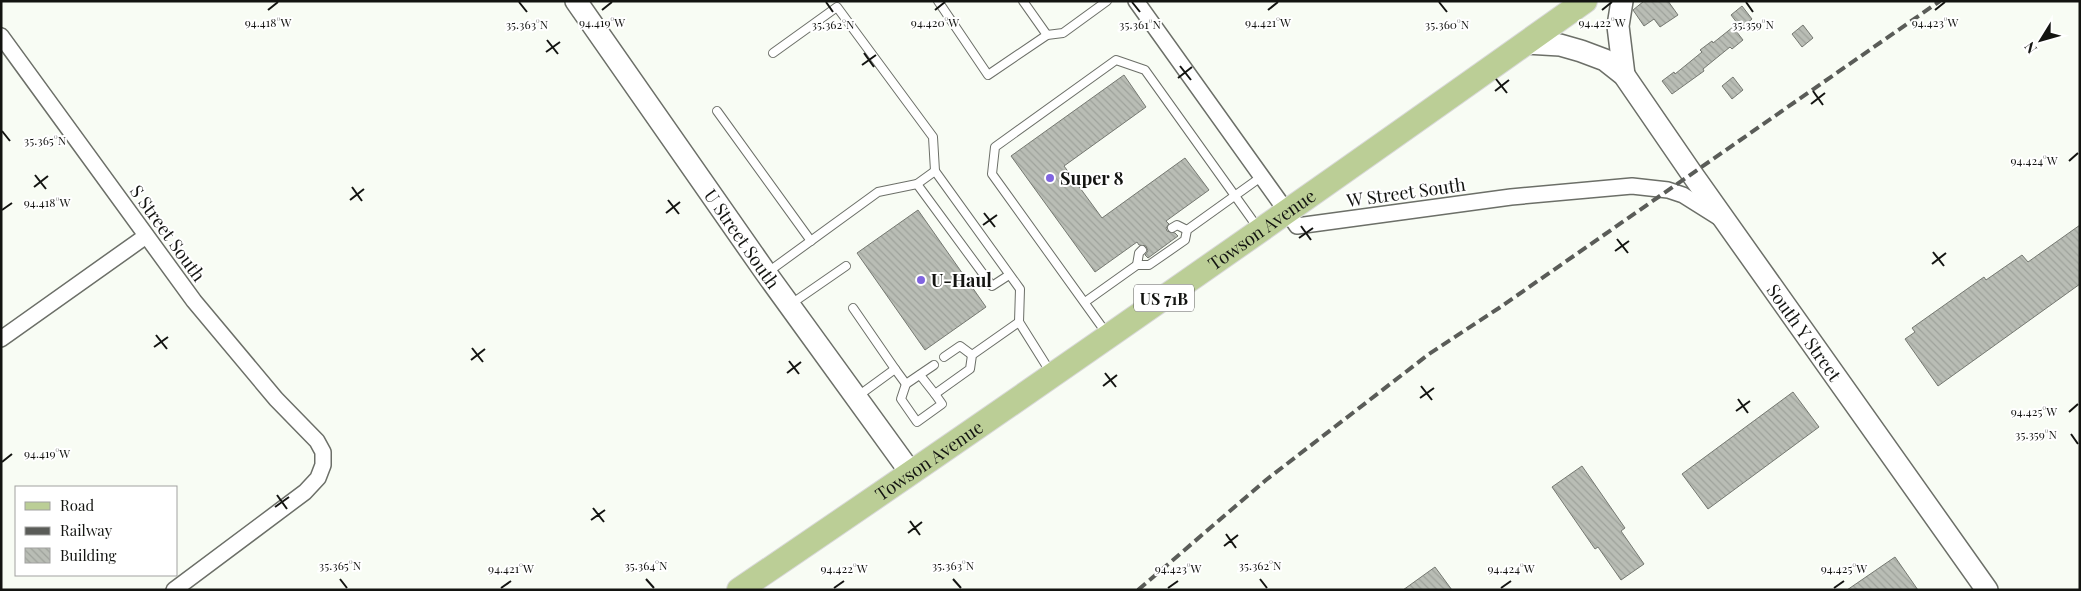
<svg xmlns="http://www.w3.org/2000/svg" width="2081" height="591" font-family="'Playfair Display',serif">
<defs>
<pattern id="building-back-hatch" width="6" height="6" patternUnits="userSpaceOnUse" patternTransform="scale(1.25)"><rect width="6" height="6" fill="#b9bdb5"/><path d="M-1 5l2 2M0 0l6 6M5-1l2 2" fill="none" stroke="#9ea29b"/></pattern>
</defs>
<rect width="100%" height="100%" fill="#f8fcf4"/>
<!-- building -->
<g fill="url(#building-back-hatch)" stroke="#757871">
<polygon points="1644,1 1668,1 1678,15 1660,27 1654,19 1644,26 1633,10"/>
<polygon points="1742,6 1752,19 1741,28 1731,15"/>
<polygon points="1803,25 1813,38 1802,47 1792,34"/>
<polygon points="1733,27 1743,40 1732,49 1730,47 1703,69 1704,71 1672,94 1662,81 1674,72 1675,74 1702,52 1700,50 1712,41 1713,43"/>
<polygon points="1124,75 1146,107 1064,166 1102,218 1185,158 1209,190 1166,221 1169,224 1166,228 1167,231 1175,233 1178,236 1148,258 1145,255 1148,251 1146,246 1139,245 1137,242 1095,272 1011,156"/>
<polygon points="1733,77 1743,90 1732,99 1722,86"/>
<polygon points="918,210 986,307 925,350 857,253"/>
<polygon points="2080,225 2080,284 1938,386 1905,339 1915,332 1912,328 1984,277 1986,280 2022,255 2028,262"/>
<polygon points="1793,392 1819,427 1708,509 1682,474"/>
<polygon points="1582,466 1625,528 1621,531 1644,564 1621,580 1598,547 1595,549 1552,487"/>
<polygon points="1895,557 1918,590 1847,590"/>
<polygon points="1435,567 1452,590 1403,590"/>
</g>
<g fill="none" stroke-linecap="round" stroke-linejoin="round">
<defs>
<g id="lane">
<polyline points="938,1 988,75 1047,35 1063,33 1107,1"/>
<polyline points="1023,1 1047,35"/>
<polyline points="773,53 837,7 933,137 935,171 1020,289 1019,322 1051,373"/>
<polyline points="717,111 811,241"/>
<polyline points="917,184 992,286 1009,275"/>
<polyline points="1172,228 1177,225 1187,230"/>
<polyline points="1137,265 1139,253 1142,250"/>
<polyline points="768,272 878,192 917,184 935,171"/>
<polyline points="1085,302 1137,265 1149,265 1185,240 1187,230 1261,177"/>
<polyline points="791,304 846,266"/>
<polyline points="853,308 895,369"/>
<polyline points="1107,334 992,174 995,147 1116,60 1145,70 1258,228"/>
<polyline points="944,357 960,346 972,355"/>
<polyline points="920,375 935,394 970,369 972,355 1019,322"/>
<polyline points="906,384 901,399 917,422 942,404 935,394"/>
<polyline points="858,396 895,369 906,384 934,365"/>
</g>
<g id="street">
<polyline points="1136,1 1297,226 1511,197 1632,186 1668,190 1683,195 1718,217"/>
<polyline points="1,36 194,301 276,399 317,441 323,452 323,465 318,478 305,492 174,590"/>
<polyline points="1,339 146,236"/>
</g>
<g id="secondary">
<path id="s1" d="M 576,1 L 766,273 L 911,473"/>
<polyline points="1622,1 1618,26 1624,75"/>
<path id="s2" d="M 1526,43 L 1560,45 L 1581,51 L 1605,60 L 1624,75 L 1692,174 L 1987,590"/>
</g>
<g id="primary">
<path id="s3" d="M 739,590 C 1024,397 1305,200 1585,1"/>
</g>
</defs>
<!-- lane casing -->
<use href="#lane" stroke="#6c6f68" stroke-width="10"/>
<!-- street casing -->
<use href="#street" stroke="#6c6f68" stroke-width="18"/>
<!-- secondary casing -->
<use href="#secondary" stroke="#6c6f68" stroke-width="24"/>
<!-- primary casing -->
<use href="#primary" stroke="#d9d9d9" stroke-width="26"/>
<!-- lane -->
<use href="#lane" stroke="#fff" stroke-width="8"/>
<!-- street -->
<use href="#street" stroke="#fff" stroke-width="15"/>
<!-- secondary -->
<use href="#secondary" stroke="#fff" stroke-width="21"/>
<!-- primary -->
<use href="#primary" stroke="#bbce96" stroke-width="24"/>
<!-- rail -->
<polyline stroke="#5a5c58" stroke-width="4" stroke-dasharray="10 5" stroke-linecap="butt" points="1138,590 1266,480 1429,354 1499,308 1940,1"/>
</g>
<!-- ticks -->
<path fill="none" stroke="#131411" stroke-width="2" d="M 519,2 L 527,12M 826,2 L 833,12M 1132,2 L 1140,12M 1439,2 L 1447,12M 1746,2 L 1753,12M 268,10 L 278,2M 602,10 L 612,2M 935,10 L 945,2M 1268,10 L 1278,2M 1602,10 L 1612,2M 1935,10 L 1945,2M 547,40 L 558,54M 546,52 L 560,42M 864,53 L 874,67M 862,65 L 876,55M 1180,66 L 1191,80M 1178,78 L 1192,67M 1496,79 L 1507,93M 1495,91 L 1509,80M 1813,91 L 1823,105M 1811,104 L 1825,93M 2,131 L 10,141M 2069,161 L 2078,153M 35,175 L 46,189M 34,187 L 48,176M 352,187 L 362,201M 350,200 L 364,189M 668,200 L 679,214M 2,210 L 12,203M 666,213 L 680,202M 984,213 L 995,227M 983,225 L 997,215M 1301,226 L 1311,240M 1299,238 L 1313,228M 1617,239 L 1628,253M 1615,251 L 1629,241M 1933,252 L 1944,266M 1932,264 L 1946,253M 156,335 L 167,349M 154,347 L 168,337M 472,348 L 483,362M 471,360 L 485,349M 789,361 L 799,374M 787,373 L 801,362M 1105,373 L 1116,387M 1103,386 L 1117,375M 1421,386 L 1432,400M 1420,398 L 1434,388M 1738,399 L 1748,413M 1736,411 L 1750,401M 2069,412 L 2078,404M 2071,434 L 2078,444M 2,462 L 12,454M 277,495 L 287,509M 275,507 L 289,497M 593,508 L 604,522M 591,520 L 605,510M 910,521 L 920,535M 908,533 L 922,522M 1226,534 L 1236,548M 1224,546 L 1238,535M 340,579 L 347,588M 646,579 L 654,588M 953,579 L 961,588M 1260,579 L 1267,588M 501,588 L 511,581M 834,588 L 844,581M 1168,588 L 1178,581M 1501,588 L 1511,581M 1834,588 L 1844,581"/>
<!-- markers -->
<g fill="#8065e0" stroke="#fff" stroke-width="2">
<circle cx="1050" cy="178" r="5"/>
<circle cx="921" cy="280" r="5"/>
</g>
<g text-anchor="middle" dominant-baseline="central" stroke-width="4" stroke-linejoin="round" paint-order="stroke">
<!-- shield labels -->
<rect fill="#fff" stroke="#5a5a58" stroke-width="1" x="1134" y="284.5" width="60" height="27" rx="4"/>
<g font-size="16" font-weight="bold" fill="#131411">
<text x="1164" y="298">US 71B</text>
</g>
<!-- poi labels -->
<g font-size="18" font-weight="bold" fill="#131411" stroke="#fff" text-anchor="start">
<text x="1060" y="178">Super 8</text>
<text x="931" y="280">U-Haul</text>
</g>
<!-- street labels -->
<g font-size="18" fill="#131411" stroke="#fff">
<text transform="translate(1406 192) rotate(-8)">W Street South</text>
<text stroke="none"><textPath href="#s3" startOffset="635">Towson Avenue</textPath></text>
<text transform="translate(168 233) rotate(54)">S Street South</text>
<text stroke="none"><textPath href="#s1" startOffset="290">U Street South</textPath></text>
<text stroke="none"><textPath href="#s2" startOffset="420">South Y Street</textPath></text>
<text stroke="none"><textPath href="#s3" startOffset="230">Towson Avenue</textPath></text>
</g>
</g>
<g font-size="12" text-anchor="middle" fill="#131411" stroke="#fff" stroke-width="4" stroke-linejoin="round" paint-order="stroke">
<text x="268" y="27">94.418°W</text>
<text x="602" y="27">94.419°W</text>
<text x="935" y="27">94.420°W</text>
<text x="1268" y="27">94.421°W</text>
<text x="1602" y="27">94.422°W</text>
<text x="1935" y="27">94.423°W</text>
<text x="527" y="29">35.363°N</text>
<text x="833" y="29">35.362°N</text>
<text x="1140" y="29">35.361°N</text>
<text x="1447" y="29">35.360°N</text>
<text x="1753" y="29">35.359°N</text>
<text x="45" y="145">35.365°N</text>
<text x="2034" y="165">94.424°W</text>
<text x="47" y="207">94.418°W</text>
<text x="2034" y="416">94.425°W</text>
<text x="2036" y="439">35.359°N</text>
<text x="47" y="458">94.419°W</text>
<text x="340" y="570">35.365°N</text>
<text x="646" y="570">35.364°N</text>
<text x="953" y="570">35.363°N</text>
<text x="1260" y="570">35.362°N</text>
<text x="511" y="573">94.421°W</text>
<text x="844" y="573">94.422°W</text>
<text x="1178" y="573">94.423°W</text>
<text x="1511" y="573">94.424°W</text>
<text x="1844" y="573">94.425°W</text>
</g>
<!-- border -->
<rect width="2081" height="591" fill="none" stroke="#131411" stroke-width="5"/>
<!-- legend -->
<rect x="15" y="486" width="162" height="90" fill="#ffffff" stroke="#a1a1a0"/>
<rect x="25" y="502" width="25" height="8" fill="#bbce96" stroke="#a1a1a0"/>
<text x="60" y="511" font-size="15" fill="#131411">Road</text>
<rect x="25" y="527" width="25" height="8" fill="#5a5c58" stroke="#a1a1a0"/>
<text x="60" y="536" font-size="15" fill="#131411">Railway</text>
<rect x="25" y="548" width="25" height="15" fill="url(#building-back-hatch)" stroke="#a1a1a0"/>
<text x="60" y="561" font-size="15" fill="#131411">Building</text>
<!-- north arrow -->
<g transform="translate(2041 40) rotate(233)" stroke="#ffffff" stroke-width="4" paint-order="stroke">
<path d="M0-4L9 19L0 12L-9 19Z" fill="#131411"/>
<text y="-8" font-size="14" font-weight="bold" text-anchor="middle" fill="#131411">N</text>
</g>
</svg>
